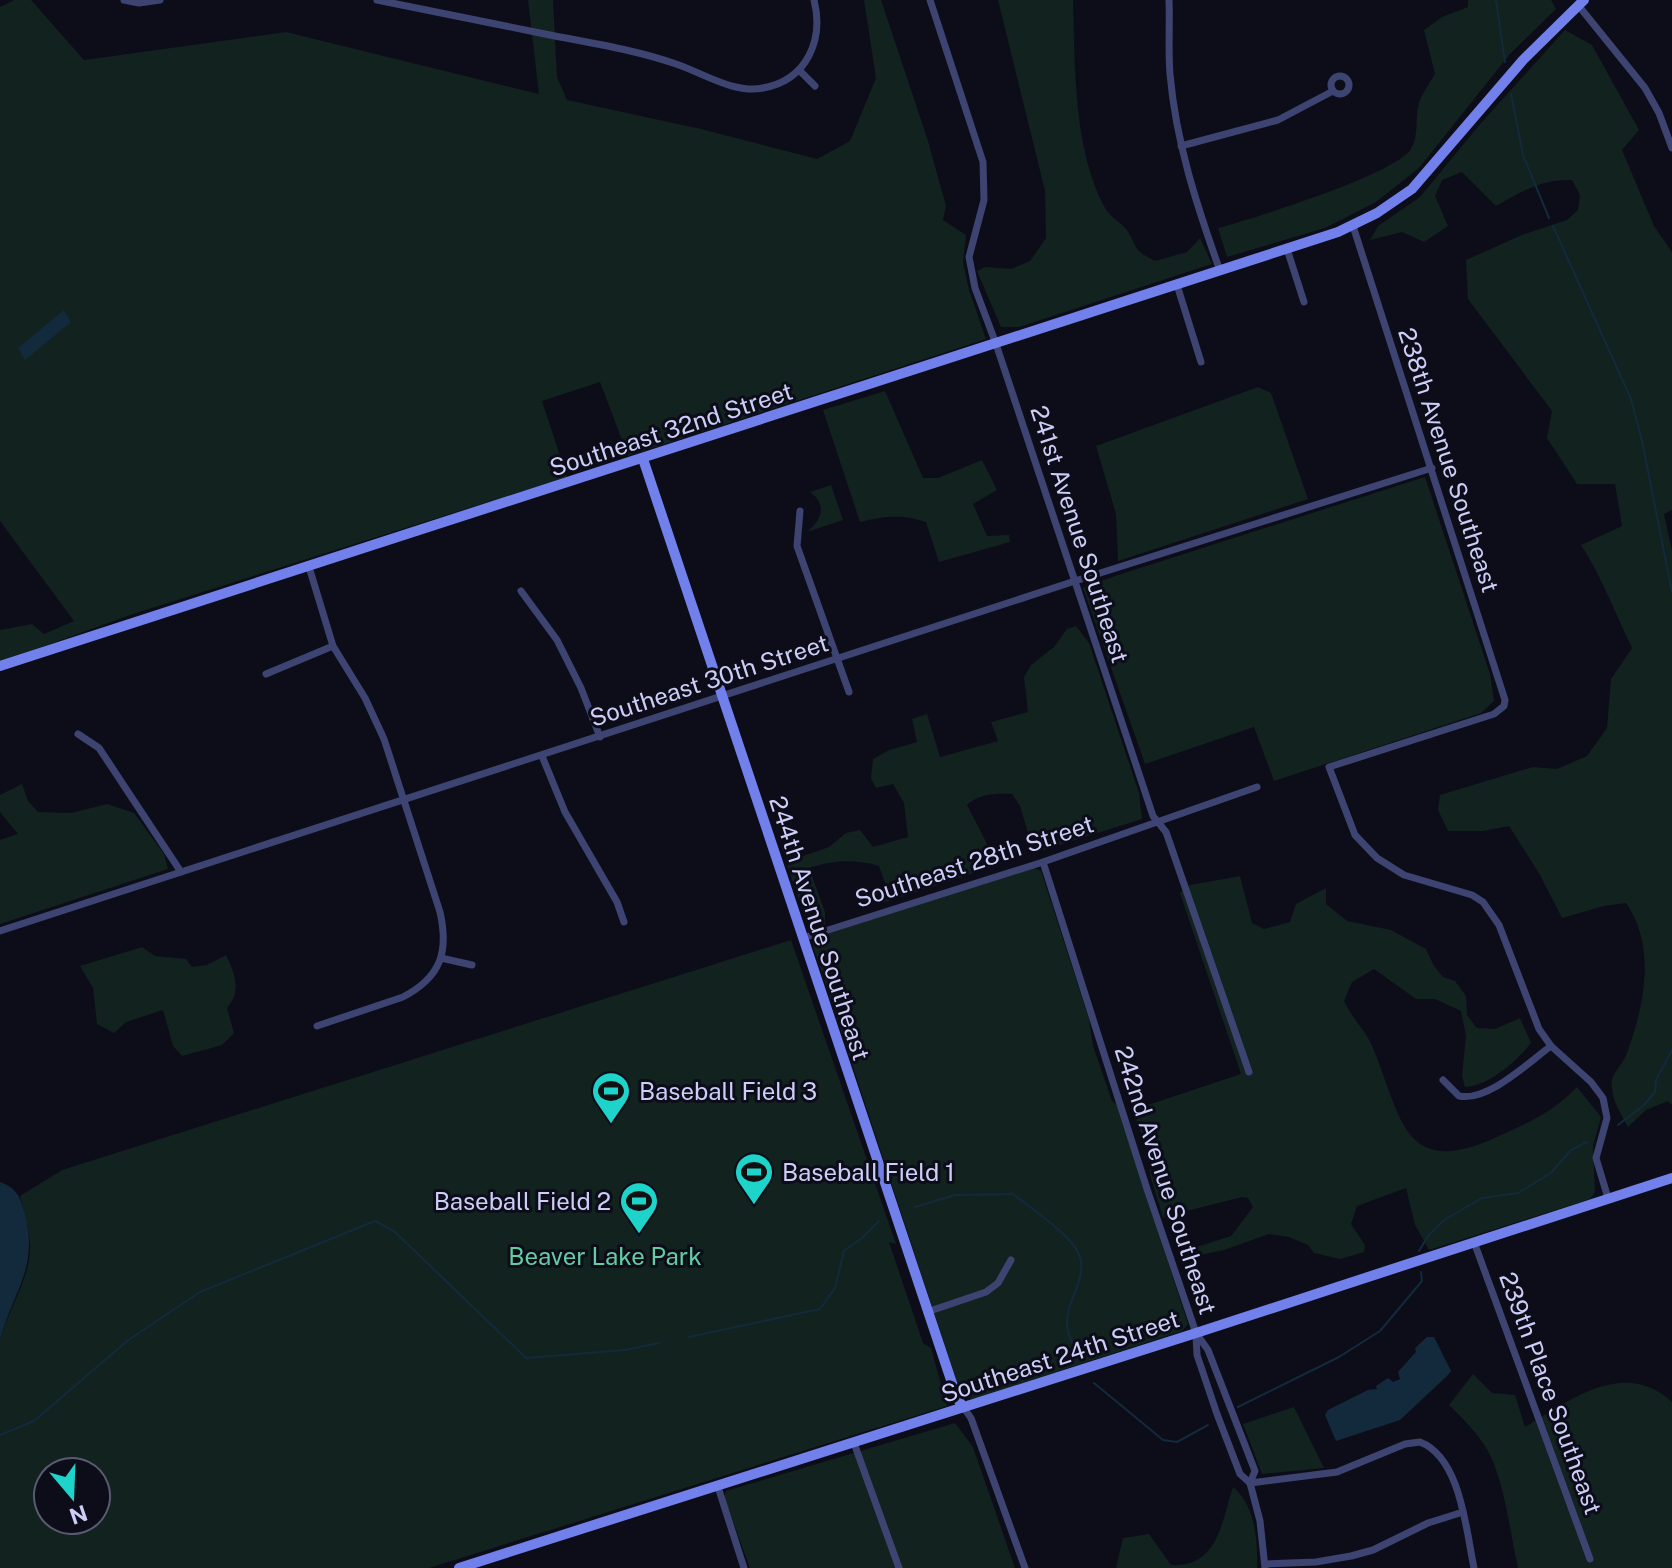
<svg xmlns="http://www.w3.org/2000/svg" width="1672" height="1568" font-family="'Public Sans',sans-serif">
<rect width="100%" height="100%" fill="#0d0d19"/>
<!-- green -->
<g fill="#11221f" fill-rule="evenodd">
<polygon points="14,0 31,0 84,60 286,32 539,94 528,0 553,0 557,77 567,100 701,129 817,159 850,141 876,78 864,0 881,0 928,141 946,206 943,220 966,235 963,262 969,290 986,339 628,456 600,382 542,401 567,477 133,614 0,662 0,630 32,624 44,634 74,621 0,521 0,7"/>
<path d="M 998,0 L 1073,0 C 1075,66 1073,149 1105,208 C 1110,217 1121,222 1127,230 C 1139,250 1132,249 1155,261 L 1187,252 L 1200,238 L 1212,264 L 1019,327 L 1001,327 L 977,271 L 985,267 L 1011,269 L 1030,261 L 1046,238 L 1045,191 Z"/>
<path d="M 1468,0 L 1551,0 L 1556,9 L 1510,54 L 1419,168 L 1376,202 L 1325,228 L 1227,257 L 1218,228 C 1252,219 1396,174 1411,149 C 1419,134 1415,122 1418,107 C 1420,96 1429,84 1435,74 L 1424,30 L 1442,17 L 1468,7 Z"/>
<path d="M 1565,30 L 1592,45 L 1639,130 L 1622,150 L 1654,226 L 1672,252 L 1672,510 L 1664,514 L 1672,551 L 1672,1105 L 1668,1101 L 1646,1110 L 1628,1127 C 1620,1112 1610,1098 1612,1080 C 1614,1071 1624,1062 1627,1053 C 1644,1006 1657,947 1626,903 L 1604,906 L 1562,918 L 1540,875 L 1509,826 L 1483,831 L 1448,831 L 1438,810 L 1440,795 L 1533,767 L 1557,769 L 1587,756 L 1607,728 L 1611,679 L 1632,648 C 1615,613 1602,577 1581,545 L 1622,526 L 1615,484 L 1577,484 L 1547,438 L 1552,411 L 1468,299 L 1466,260 L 1522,235 L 1567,220 L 1578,210 L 1580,195 L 1572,180 C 1541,179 1523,191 1496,206 L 1462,172 L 1442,180 L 1435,196 L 1448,226 L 1424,242 L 1402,232 L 1370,240 L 1378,226 L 1420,197 L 1481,123 Z"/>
<polygon points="1258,387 1271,393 1308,499 1118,561 1116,514 1096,446"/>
<path d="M 885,391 L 923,478 L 938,478 L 982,460 L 997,490 L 973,504 L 987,536 L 1009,535 L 1010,542 L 939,562 L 926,522 C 902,514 885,516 860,522 L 823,410 Z"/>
<polygon points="1425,477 1490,674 1494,701 1481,713 1274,781 1254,727 1145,764 1083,588 1115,576"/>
<path d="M 831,485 L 843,520 L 807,532 C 820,521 829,506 810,492 Z"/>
<path d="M 1076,626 L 1089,643 L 1139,793 L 1142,819 L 1034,853 L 1020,806 L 1012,794 C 996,793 978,794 967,805 L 998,865 L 883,903 L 888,891 L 879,866 C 854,859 833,860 809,868 L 825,912 L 825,924 L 813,927 L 805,918 L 786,862 L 829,847 L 846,833 L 860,830 L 873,847 L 908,837 L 904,803 L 893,784 L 876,788 L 871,778 L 873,759 L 889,750 L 917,742 L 912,719 L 927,714 L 940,757 L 998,741 L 991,722 L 1028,712 L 1024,677 L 1031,665 L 1054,647 L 1067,629 Z"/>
<polygon points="22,784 28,801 38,812 71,813 107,804 134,813 164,854 168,869 0,924 0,840 18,834 0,812 0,795"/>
<polygon points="1032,867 1041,871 1089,1019 1093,1046 1112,1101 1117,1105 1188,1324 1182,1331 973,1399 967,1398 958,1385 812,943 827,934"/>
<path d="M 1240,876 L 1252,923 L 1264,929 L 1290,922 L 1296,904 L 1326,888 L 1326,904 L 1347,921 L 1391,930 L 1426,949 L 1434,966 L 1443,977 L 1455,981 L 1466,996 L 1467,1015 L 1477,1028 L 1495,1029 L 1520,1018 L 1531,1043 C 1517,1061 1489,1086 1465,1087 L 1462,1076 L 1466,1036 L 1461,1011 L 1435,999 L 1416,999 L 1374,969 L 1352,982 L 1344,1001 C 1352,1019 1366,1030 1373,1048 C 1402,1118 1403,1181 1499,1136 C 1530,1122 1553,1112 1577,1087 L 1601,1117 L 1593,1146 L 1595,1192 L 1590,1199 L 1429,1250 L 1415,1225 L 1406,1188 L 1357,1206 L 1351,1224 L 1365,1245 L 1364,1252 L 1340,1259 L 1314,1253 L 1308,1245 L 1289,1237 L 1269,1234 L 1224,1250 L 1200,1255 L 1186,1263 L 1184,1251 L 1231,1236 L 1253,1207 L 1248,1198 L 1242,1197 L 1163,1217 L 1150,1175 L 1149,1156 L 1133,1110 L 1241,1074 L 1180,893 L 1190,885 Z"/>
<path d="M 791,940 L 896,1244 L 889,1242 L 923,1343 L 931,1348 L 947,1406 L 429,1568 L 0,1568 L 0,1340 C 8,1310 28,1282 30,1251 C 31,1233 24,1213 20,1196 L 62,1170 ZM 48,1472 L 96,1472 L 96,1520 L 48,1520 Z"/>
<path d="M 142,947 L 155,956 L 186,959 L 192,967 L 207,965 L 226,955 C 235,974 242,991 227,1008 L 234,1033 L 222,1045 L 182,1056 L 173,1046 L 163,1010 L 126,1022 L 114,1033 L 97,1024 L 93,988 L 80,966 Z"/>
<path d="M 1473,1374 L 1492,1393 L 1515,1395 L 1525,1427 C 1561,1406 1608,1369 1651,1388 C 1659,1391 1666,1397 1672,1402 L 1672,1568 L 1518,1568 C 1510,1532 1506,1493 1492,1459 C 1483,1438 1465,1421 1449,1405 Z"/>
<polygon points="1294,1407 1324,1468 1262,1474 1243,1424"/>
<polygon points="955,1423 973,1447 1015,1568 750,1568 724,1497 726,1491"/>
<path d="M 1233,1487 C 1255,1505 1258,1540 1257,1568 L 1116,1568 L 1123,1538 L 1149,1534 L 1171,1565 C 1219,1568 1222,1519 1233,1487 Z"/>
</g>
<!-- water -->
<g fill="#132a3c">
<polygon points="64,310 71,322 25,360 18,348"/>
<path d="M 0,1182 C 17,1188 20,1197 25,1214 C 39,1268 13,1291 0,1340 Z"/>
<polygon points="1427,1337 1434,1337 1451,1371 1447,1376 1400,1420 1336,1441 1325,1415 1328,1410 1368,1390 1377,1389 1376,1386 1388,1378 1393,1382 1400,1379 1398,1372 1416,1352 1415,1348"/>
</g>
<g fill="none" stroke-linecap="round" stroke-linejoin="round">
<!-- stream -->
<g stroke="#132a3c" stroke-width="2">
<polyline points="1496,0 1505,62"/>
<polyline points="1511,94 1523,155 1549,218"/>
<polyline points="1553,226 1631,399 1642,441 1672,592"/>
<polyline points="1618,1125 1644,1105 1655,1092 1656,1080 1672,1050"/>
<path d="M 915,1207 L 955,1195 L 1013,1194 C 1032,1209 1055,1224 1071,1242 C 1097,1271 1066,1295 1067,1324 C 1067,1336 1075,1348 1080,1359"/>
<polyline points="1419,1251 1428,1236 1444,1220 1482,1198 1518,1193 1551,1173 1571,1150 1587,1142"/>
<polyline points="689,1337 820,1309 835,1288 844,1251 863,1237 879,1221"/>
<polyline points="1094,1383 1163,1440 1177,1442 1208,1425"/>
<polyline points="1238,1407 1339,1357 1380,1331 1422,1281 1421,1272"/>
<polyline points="0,1435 34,1421 127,1341 200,1292 375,1221 395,1232 526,1358 625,1350 659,1343"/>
</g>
<!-- street -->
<g stroke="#3e4472" stroke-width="7">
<polyline points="124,0 139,3 160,0"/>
<path d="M 377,0 C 433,11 489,23 545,34 C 589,43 633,49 676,64 C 703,73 734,94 763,88 C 807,80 824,40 814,0"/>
<polyline points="930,0 983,162 984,200 969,257 975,288 996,344 1153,816 1166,832 1249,1072"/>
<path d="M 1169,0 C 1170,24 1168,50 1170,74 C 1176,143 1197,206 1220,271"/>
<polyline points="1578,5 1645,88 1659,113 1672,148"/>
<polyline points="799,70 815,86"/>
<circle cx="1340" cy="85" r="9"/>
<polyline points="1181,146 1278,120 1333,91"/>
<polyline points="1353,226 1505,700 1504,706 1494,714 1329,767 1355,835 1377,858 1404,875 1472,895 1483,902 1499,925 1539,1029 1551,1046 1591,1082 1603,1098 1607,1118 1596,1158 1608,1198"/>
<polyline points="1287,249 1304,302"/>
<polyline points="1177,285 1201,362"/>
<polyline points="800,511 797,546 849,692"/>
<path d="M 309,567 L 333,646 L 365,698 L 384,739 L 440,912 C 449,952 441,977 403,997 L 317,1026"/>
<polyline points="521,591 557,640 581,688 600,737"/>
<polyline points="266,674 333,646"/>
<polyline points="78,734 99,748 181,872"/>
<polyline points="542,756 565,812 617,902 624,922"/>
<polyline points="1043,862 1147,1189 1196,1333 1208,1350 1255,1471 1250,1483"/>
<polyline points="0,931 1075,581 1432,468"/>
<polyline points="803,938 1043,862 1257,787"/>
<polyline points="441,958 472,965"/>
<path d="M 1443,1080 L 1459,1096 C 1488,1102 1529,1062 1551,1046"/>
<polyline points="1474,1242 1590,1559"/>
<polyline points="927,1312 986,1292 998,1283 1011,1260"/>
<polyline points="1196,1335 1197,1355 1217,1414 1240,1474 1250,1483 1260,1521 1265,1568"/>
<polyline points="963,1407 971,1418 1025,1568"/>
<polyline points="854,1443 899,1568"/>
<path d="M 1250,1483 L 1337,1472 L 1405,1444 L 1420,1442 C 1461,1458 1466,1530 1474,1568"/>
<polyline points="718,1487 744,1568"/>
<polyline points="1265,1564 1316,1562 1351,1556 1373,1550 1428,1523 1463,1512"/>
</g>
<!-- secondary -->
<g stroke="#7180eb" stroke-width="10">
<polyline points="643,459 957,1398 963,1407"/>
<polyline points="0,666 1338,232 1377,213 1412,189 1523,60 1584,0"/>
<polyline points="459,1568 1196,1333 1672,1178"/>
</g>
</g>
<!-- icons -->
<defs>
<symbol id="stadium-pin" viewBox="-11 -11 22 30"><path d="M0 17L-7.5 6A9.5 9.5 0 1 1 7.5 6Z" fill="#1ed3ca" stroke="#0d0d19"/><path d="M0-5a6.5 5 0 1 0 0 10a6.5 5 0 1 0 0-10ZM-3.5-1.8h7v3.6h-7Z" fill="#111"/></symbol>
</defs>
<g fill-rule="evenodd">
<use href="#stadium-pin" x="589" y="1069" width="44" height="60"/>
<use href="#stadium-pin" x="732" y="1150" width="44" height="60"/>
<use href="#stadium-pin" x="617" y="1179" width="44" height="60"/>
</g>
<g text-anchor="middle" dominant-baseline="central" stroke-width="6" stroke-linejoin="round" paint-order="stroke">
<!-- street labels -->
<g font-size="24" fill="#cccef8" stroke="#0d0d19">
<text transform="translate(671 429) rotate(-18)">Southeast 32nd Street</text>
<text transform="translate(1449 460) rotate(72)">238th Avenue Southeast</text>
<text transform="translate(1080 534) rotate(72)">241st Avenue Southeast</text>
<text transform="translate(709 680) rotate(-18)">Southeast 30th Street</text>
<text transform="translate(974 861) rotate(-18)">Southeast 28th Street</text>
<text transform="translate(820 928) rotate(72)">244th Avenue Southeast</text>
<text transform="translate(1166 1180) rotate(72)">242nd Avenue Southeast</text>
<text transform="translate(1060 1356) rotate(-18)">Southeast 24th Street</text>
<text transform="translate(1551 1393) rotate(70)">239th Place Southeast</text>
</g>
<!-- poi labels -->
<g font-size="24" fill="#cccef8" stroke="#0d0d19" text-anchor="start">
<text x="639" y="1091">Baseball Field 3</text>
<text x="782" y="1172">Baseball Field 1</text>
<text x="611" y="1201" text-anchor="end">Baseball Field 2</text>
</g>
<!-- park labels -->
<g font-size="24" fill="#64cca3" stroke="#0d0d19">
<text x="605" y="1256">Beaver Lake Park</text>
</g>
</g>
<!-- north arrow -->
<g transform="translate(72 1496) rotate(161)"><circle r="38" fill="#0d0d19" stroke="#595a72" stroke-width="2"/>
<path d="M0-6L14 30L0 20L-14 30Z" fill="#1ed3ca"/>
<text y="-12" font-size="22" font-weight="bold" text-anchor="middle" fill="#cccef8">N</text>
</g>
</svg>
